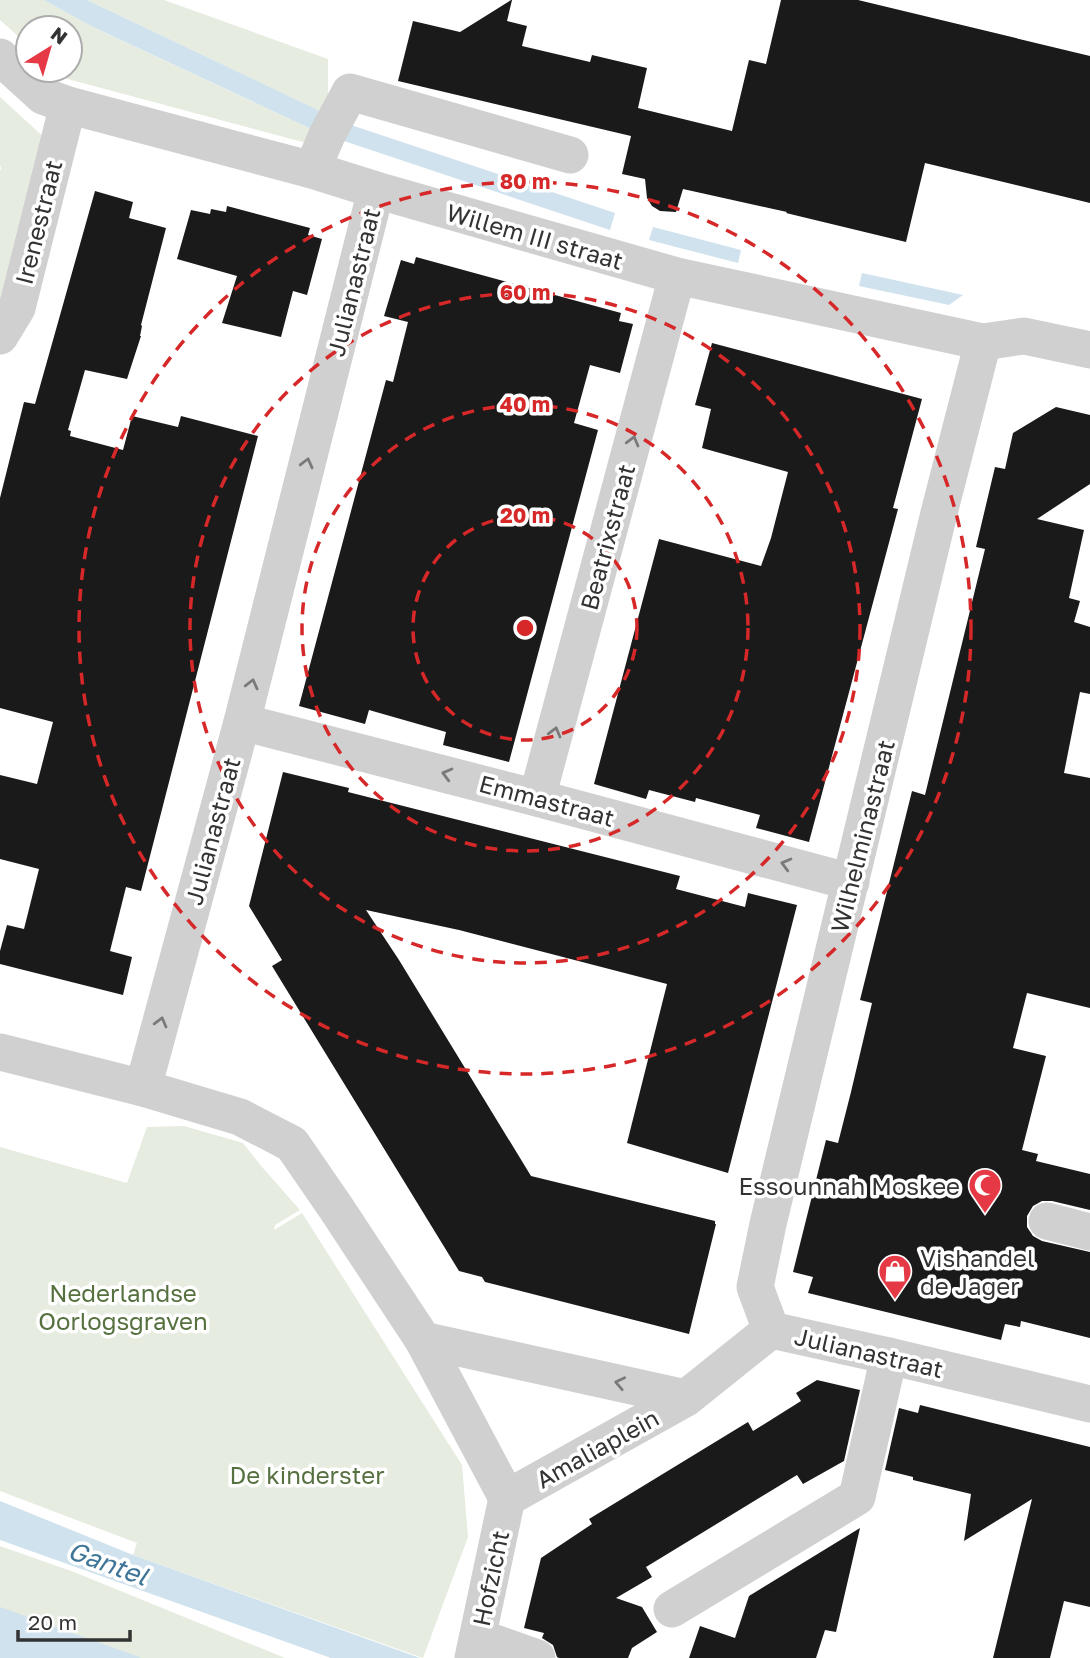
<svg xmlns="http://www.w3.org/2000/svg" width="1090" height="1658" font-family="'Golos Text',sans-serif">
<rect width="100%" height="100%" fill="#fff"/>
<!-- green -->
<g fill="#e6ecdf">
<polygon points="0,0 44,0 97,29 320,133 314,145 64,78 56,70 70,70 70,28 28,28 28,45 0,20"/>
<polygon points="87,0 164,0 328,59 328,115"/>
<polygon points="0,97 48,141 0,306 0,171 1,168 0,165"/>
<polygon points="184,1126 243,1143 262,1167 300,1210 275,1225 274,1230 302,1213 462,1465 468,1537 423,1658 133,1555 137,1543 0,1491 0,1147 127,1183 147,1127"/>
<polygon points="0,1546 74,1572 285,1658 0,1658"/>
</g>
<!-- water -->
<g fill="#cfe2ee">
<polygon points="44,0 87,0 345,123 615,213 610,230 320,133 93,27"/>
<polygon points="653,227 741,250 738,263 649,240"/>
<polygon points="862,273 963,295 949,305 859,286"/>
<polygon points="0,1501 133,1555 420,1658 331,1658 0,1540"/>
<polygon points="0,1607 142,1658 0,1658"/>
</g>
<!-- building -->
<g fill="#1a1a1a">
<polygon points="511,0 512,0 507,21 527,26 522,46 590,62 592,55 647,68 638,108 732,131 749,60 766,64 781,0 858,0 1090,56 1090,203 925,163 906,242 786,213 787,212 683,189 676,212 660,211 652,206 647,198 645,179 622,174 631,136 398,81 413,21 460,32"/>
<polygon points="95,191 133,202 129,218 166,228 141,325 142,326 140,336 141,336 127,379 85,370 68,430 71,431 70,436 123,450 132,416 178,427 181,416 258,436 141,891 126,887 110,951 132,957 123,995 0,964 0,951 7,925 24,929 39,869 0,859 0,775 37,784 53,722 0,708 0,498 24,402 35,404"/>
<polygon points="227,206 310,228 308,235 322,239 307,295 293,291 281,337 222,323 237,276 177,259 191,210 210,214 211,209 226,212"/>
<polygon points="416,257 621,313 619,321 633,324 620,373 590,365 574,423 598,430 509,762 443,745 446,732 369,710 365,724 299,706 386,380 393,382 408,322 384,316 401,260 414,264"/>
<polygon points="712,343 922,399 893,508 898,509 809,842 756,828 760,815 696,798 695,802 649,790 646,799 594,784 659,539 761,566 771,538 788,472 702,448 711,409 695,405"/>
<polygon points="1056,407 1090,415 1090,484 1037,519 1084,530 1069,598 1080,601 1074,622 1090,627 1090,694 1080,692 1064,773 1090,778 1090,1008 1027,993 1013,1048 1046,1056 1022,1150 1038,1154 1036,1161 1090,1174 1090,1210 1052,1201 1042,1201 1033,1206 1027,1216 1027,1227 1033,1236 1042,1241 1090,1252 1090,1338 1021,1321 1020,1327 1005,1324 1001,1340 808,1293 813,1277 793,1272 826,1140 838,1143 851,1092 872,1003 860,1000 912,791 925,795 985,549 976,547 995,467 1005,469 1013,433"/>
<polygon points="283,772 349,788 348,792 680,876 676,889 745,907 748,893 797,905 728,1173 627,1143 667,984 459,930 366,910 399,960 531,1176 715,1221 715,1224 716,1224 689,1334 485,1282 482,1277 459,1271 272,966 282,960 249,906"/>
<polygon points="817,1380 860,1390 844,1461 803,1484 797,1475 646,1567 652,1577 616,1598 642,1607 657,1632 632,1648 628,1658 559,1658 557,1657 553,1645 542,1638 544,1633 524,1628 541,1558 592,1524 589,1519 748,1422 753,1431 801,1401 796,1393"/>
<polygon points="920,1405 1090,1447 1090,1607 1064,1601 1050,1658 993,1658 1032,1499 964,1541 971,1494 913,1480 913,1477 885,1470 899,1408 918,1413"/>
<polygon points="860,1528 836,1632 825,1630 816,1658 689,1658 700,1626 735,1638 749,1596"/>
</g>
<g fill="none" stroke-linecap="round" stroke-linejoin="round">
<!-- minor -->
<g stroke="#d0d0d0" stroke-width="37">
<polyline points="0,57 43,96 68,105 312,170 376,190 677,276 983,342 1024,336 1090,350"/>
<polyline points="312,170 327,135 350,92 570,155"/>
<polyline points="0,336 17,308 68,105"/>
<polyline points="242,722 537,798 851,882"/>
<polyline points="537,798 677,276"/>
<polyline points="0,1052 143,1088 240,1117 292,1144 336,1208 423,1340 507,1498"/>
<polyline points="143,1088 242,722 376,190"/>
<polyline points="1047,1221 1090,1232"/>
<polyline points="771,1330 755,1287 768,1224 939,513 983,342"/>
<polyline points="423,1340 686,1398"/>
<polyline points="507,1498 686,1398 771,1330 889,1356 1090,1404"/>
<polyline points="672,1609 857,1497 889,1356"/>
<polyline points="478,1637 537,1658"/>
<polyline points="473,1658 507,1498"/>
</g>
</g>
<!-- one-way arrows -->
<defs><path id="oneway-chevron" d="M-2-3.5L2.5 0L-2 3.5" fill="none" stroke-width="1.6" stroke-linecap="round" stroke-linejoin="round" transform="scale(1.75)"/></defs>
<g stroke="#7a7a7a">
<use href="#oneway-chevron" transform="translate(633 441) rotate(-75)"/>
<use href="#oneway-chevron" transform="translate(307 463) rotate(-76)"/>
<use href="#oneway-chevron" transform="translate(252 684) rotate(-76)"/>
<use href="#oneway-chevron" transform="translate(555 732) rotate(-75)"/>
<use href="#oneway-chevron" transform="translate(447 774) rotate(-165)"/>
<use href="#oneway-chevron" transform="translate(786 864) rotate(-165)"/>
<use href="#oneway-chevron" transform="translate(161 1022) rotate(-75)"/>
<use href="#oneway-chevron" transform="translate(620 1383) rotate(-168)"/>
</g>
<!-- distance rings -->
<g fill="none" stroke="#d62828" stroke-width="3.5" stroke-dasharray="12 9">
<circle cx="525" cy="628" r="112"/>
<circle cx="525" cy="628" r="223"/>
<circle cx="525" cy="628" r="335"/>
<circle cx="525" cy="628" r="446"/>
</g>
<!-- icons -->
<defs>
<symbol id="mosque-pin" viewBox="-11 -11 22 30"><path d="M0 17L-7.5 6A9.5 9.5 0 1 1 7.5 6Z" fill="#e63946" stroke="#fff"/><path d="M3.5-4.9A6 6 0 1 0 3.5 4.9A5 5 0 1 1 3.5-4.9Z" fill="#fff"/></symbol>
<symbol id="shop-pin" viewBox="-11 -11 22 30"><path d="M0 17L-7.5 6A9.5 9.5 0 1 1 7.5 6Z" fill="#e63946" stroke="#fff"/><path d="M-5-2.5h2.3a2.7 3.5 0 0 1 5.4 0H5L5.5 6h-11ZM-1.5-2.5h3a1.5 2.3 0 0 0-3 0Z" fill="#fff"/></symbol>
</defs>
<g fill-rule="evenodd">
<use href="#mosque-pin" x="966" y="1166" width="38" height="52"/>
<use href="#shop-pin" x="876" y="1252" width="38" height="52"/>
</g>
<g text-anchor="middle" dominant-baseline="central" stroke-width="7" stroke-linejoin="round" paint-order="stroke">
<!-- street labels -->
<g font-size="24" fill="#333" stroke="#fff">
<text transform="translate(38 222) rotate(-76)">Irenestraat</text>
<text transform="translate(535 236) rotate(16)">Willem III straat</text>
<text transform="translate(353 282) rotate(-76)">Julianastraat</text>
<text transform="translate(607 537) rotate(-75)">Beatrixstraat</text>
<text transform="translate(547 800) rotate(15)">Emmastraat</text>
<text transform="translate(212 831) rotate(-75)">Julianastraat</text>
<text transform="translate(862 836) rotate(-76)">Wilhelminastraat</text>
<text transform="translate(869 1352) rotate(13)">Julianastraat</text>
<text transform="translate(597 1448) rotate(-29)">Amaliaplein</text>
<text transform="translate(490 1578) rotate(-78)">Hofzicht</text>
</g>
<!-- poi labels -->
<g font-size="24" fill="#333" stroke="#fff" text-anchor="end">
<text x="960" y="1185">Essounnah Moskee</text>
<text x="920" y="1257" text-anchor="start">Vishandel<tspan x="920" dy="28">de Jager</tspan></text>
</g>
<!-- park labels -->
<g font-size="24" fill="#56703f" stroke="#fff">
<text x="123" y="1292">Nederlandse<tspan x="123" dy="28">Oorlogsgraven</tspan></text>
<text x="307" y="1474">De kinderster</text>
</g>
<!-- water labels -->
<g font-size="26" font-style="italic" fill="#3f7597" stroke="#fff">
<text transform="translate(108 1563) rotate(20)">Gantel</text>
</g>
</g>
<circle cx="525" cy="628" r="10" fill="#d62828" stroke="#fff" stroke-width="3.5"/>
<g font-size="21" text-anchor="middle" font-weight="bold" fill="#d62828" stroke="#fff" stroke-width="7" stroke-linejoin="round" paint-order="stroke">
<text x="525" y="189">80 m</text>
<text x="525" y="300">60 m</text>
<text x="525" y="412">40 m</text>
<text x="525" y="523">20 m</text>
</g>
<!-- north arrow -->
<g transform="translate(49 49) rotate(37)"><circle r="33" fill="#ffffff" stroke="#adadad" stroke-width="2"/>
<path d="M0-5L12 26L0 18L-12 26Z" fill="#e63946"/>
<text y="-10" font-size="19" font-weight="bold" text-anchor="middle" fill="#333333">N</text>
</g>
<!-- scale -->
<path d="M18 1630v10h112v-10" fill="none" stroke="#333333" stroke-width="3.5"/>
<text x="28" y="1630" font-size="21" fill="#333333" stroke="#ffffff" stroke-width="5" paint-order="stroke">20 m</text>
</svg>
